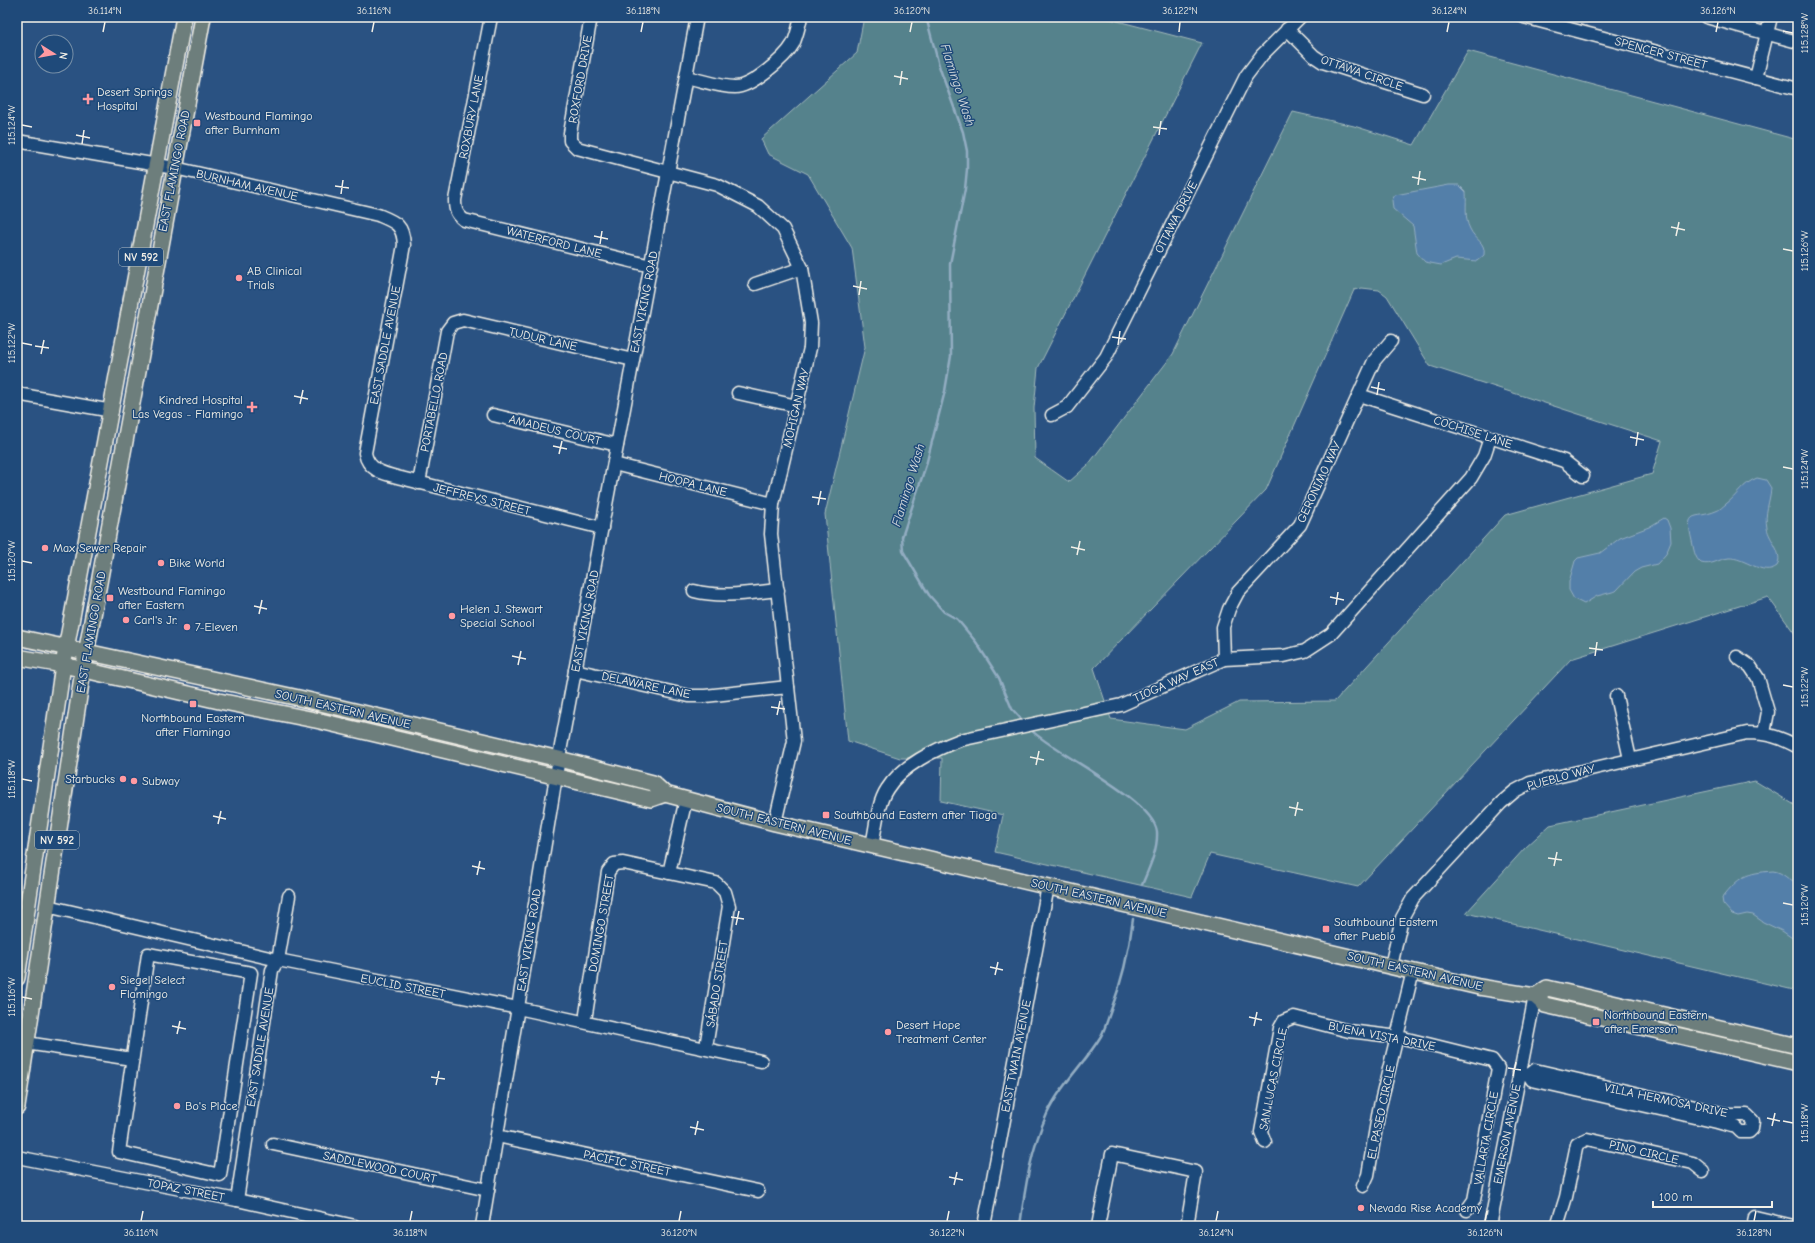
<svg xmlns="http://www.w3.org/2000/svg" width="1815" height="1243" font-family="'Comic Neue',sans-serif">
<rect width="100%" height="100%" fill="#2a5282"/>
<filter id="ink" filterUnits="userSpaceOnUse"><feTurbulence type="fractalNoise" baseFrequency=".025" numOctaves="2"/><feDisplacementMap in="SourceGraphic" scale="8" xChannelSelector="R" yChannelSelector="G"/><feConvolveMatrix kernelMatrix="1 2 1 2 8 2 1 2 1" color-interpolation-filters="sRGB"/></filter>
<g filter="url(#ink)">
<!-- green -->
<g fill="#54828c" stroke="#a4baba" fill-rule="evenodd">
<path d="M 864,17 L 1102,17 L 1202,43 L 1038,368 L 1034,408 L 1035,458 L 1069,482 L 1088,465 L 1173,354 L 1293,112 L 1354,126 L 1414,145 L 1468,51 L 1798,140 L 1798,638 L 1768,597 L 1571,659 L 1358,887 L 1210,854 L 1192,897 L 995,852 L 1003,815 L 941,801 L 942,758 L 900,758 L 848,741 L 825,514 L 865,347 L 852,248 L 808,174 L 768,154 L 761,139 L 857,53 ZM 1362,288 L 1379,290 L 1387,296 L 1430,366 L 1662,441 L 1652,474 L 1505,515 L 1335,701 L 1239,702 L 1185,729 L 1111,719 L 1094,668 L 1266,490 L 1354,290 Z"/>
<polygon points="1755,781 1798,807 1798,991 1466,913 1525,848 1550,825"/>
</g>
<!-- water -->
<g fill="#537fa9" stroke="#93adc2">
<path d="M 1449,185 L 1459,185 L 1466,192 C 1467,204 1464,218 1470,229 C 1475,240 1486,242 1484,255 L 1477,261 L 1456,259 L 1441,265 L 1425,262 L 1417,253 L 1413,226 L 1393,209 L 1392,200 L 1395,195 Z"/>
<path d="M 1757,478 L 1766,480 L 1771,488 C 1770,502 1764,513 1767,528 C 1769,540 1784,553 1777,566 C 1763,577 1744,557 1729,558 C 1718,559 1712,566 1701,563 C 1694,557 1694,549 1692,541 C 1684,508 1695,520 1716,511 C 1720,510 1723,506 1726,504 C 1737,496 1743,483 1757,478 Z"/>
<polygon points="1664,518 1667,520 1670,528 1671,542 1666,554 1657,564 1641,568 1634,572 1616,591 1597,596 1584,604 1574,599 1569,590 1569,582 1575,561 1578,558 1600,553 1620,538 1649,527"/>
<path d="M 1773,871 C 1784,872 1788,881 1798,884 L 1798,942 L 1782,931 L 1763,922 L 1753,915 L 1747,914 L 1738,916 L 1732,914 L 1723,904 L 1722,898 C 1739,876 1746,873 1773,871 Z"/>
</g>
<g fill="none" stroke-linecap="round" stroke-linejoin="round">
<!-- stream -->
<g stroke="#93adc2" stroke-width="2.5">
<polyline points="926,17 940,69 963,132 967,151 967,169 965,189 950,264 951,356 945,391 926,465 902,537 903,551 929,595 944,612 957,619 976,642 999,678 1012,709 1024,722"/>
<path d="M 1030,729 C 1054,754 1153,798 1157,832 C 1158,850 1149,868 1142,885"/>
<path d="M 1020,1226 C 1025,1187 1031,1149 1047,1114 C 1060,1085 1085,1063 1101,1036 C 1105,1029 1107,1021 1110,1013 C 1122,982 1129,952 1133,919"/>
</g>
<defs>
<g id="minor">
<path d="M 491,17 L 455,200 C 455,209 456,214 464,220 L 651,266"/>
<polyline points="591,17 570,133 570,141 577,148 717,185 758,206 783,229 802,268 811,323 810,348 773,504 771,534 794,741 775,823"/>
<polyline points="1524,17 1798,89"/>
<polyline points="1706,17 1798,42"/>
<polyline points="1287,29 1314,56 1323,62 1423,94"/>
<path d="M 686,77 C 701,80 719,87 735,87 C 751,87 785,58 793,44 C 797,36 799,25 801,17"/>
<polyline points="1756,78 1771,17"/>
<path d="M 17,141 L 175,168 L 378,215 C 395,222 403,224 404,245 L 365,453 C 368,471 385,474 401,478 L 602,528"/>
<polyline points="755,284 802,268"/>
<polyline points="738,393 797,406"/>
<polyline points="17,394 112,411"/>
<polyline points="1359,395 1564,461 1583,476"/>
<polyline points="493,415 617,445"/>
<polyline points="1052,415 1067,407 1106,357 1246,76 1262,55 1300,17"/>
<polyline points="614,464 773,504"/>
<polyline points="419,483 447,331 453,323 463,320 633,360"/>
<path d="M 694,591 C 722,598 749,593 778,590"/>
<polyline points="1737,657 1750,666 1758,678 1768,712 1764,733"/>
<polyline points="1224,659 1223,627 1229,609 1238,592 1300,525 1374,361 1391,341"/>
<polyline points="575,670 689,696 705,696 788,687"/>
<polyline points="1616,696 1630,759"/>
<path d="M 872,845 C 876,828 877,804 887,789 C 901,766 936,749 960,740 L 1121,705 L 1224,659 L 1284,656 L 1305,651 L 1331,634 L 1471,478 L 1484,456 L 1490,438"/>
<polyline points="669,873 686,799"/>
<polyline points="47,906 278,960 518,1008 761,1061"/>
<polygon points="148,954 251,973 220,1175 119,1152"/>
<path d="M 1391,966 L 1402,918 L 1413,898 L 1501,803 L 1515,791 L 1530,783 L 1747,733 C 1767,733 1780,737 1798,747"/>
<polyline points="586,1014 608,872 614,864 623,863 716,883 725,892 729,906 707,1041"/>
<polyline points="26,1043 132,1059"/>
<polyline points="1519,1073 1529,1075 1535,1070 1730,1115 1747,1115 1753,1121 1752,1129 1749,1132 1740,1132 1735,1127 1717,1122 1532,1080 1529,1075"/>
<polyline points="497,1136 758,1191"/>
<polyline points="1265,1142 1261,1132 1280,1028 1284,1021 1294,1017 1349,1031 1399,1037 1492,1060 1498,1068 1474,1200 1467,1210"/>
<polyline points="273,1144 488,1190"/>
<polyline points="17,1157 237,1200 355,1226"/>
<polyline points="1363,1186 1368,1175 1379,1110 1413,971"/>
<polyline points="237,1200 272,970 278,960 289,896"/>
<polyline points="482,1226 561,746 697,17"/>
<polyline points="984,1226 1048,886"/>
<polyline points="1098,1226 1112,1154 1196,1172 1187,1226"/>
<polyline points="1490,1226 1535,996"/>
<polyline points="1557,1226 1566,1197 1577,1144 1587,1139 1693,1163 1703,1171"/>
<polyline points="1753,1226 1755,1217 1793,1226"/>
</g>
<g id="major">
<polyline points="17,637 299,698 559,759 653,783 665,794 775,823 1479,987 1535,996 1545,1005 1798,1063"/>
<polyline points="17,657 63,665 219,701 320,721 651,799 665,794"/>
<polyline points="17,978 63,665 184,17"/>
<polyline points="1535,996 1547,988 1560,991 1798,1046"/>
<polyline points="17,1107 83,670 203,17"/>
</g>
</defs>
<!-- minor casing -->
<use href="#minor" stroke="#f4f1e8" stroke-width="15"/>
<!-- major casing -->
<use href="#major" stroke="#f4f1e8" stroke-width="18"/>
<!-- minor -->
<use href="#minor" stroke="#1f4a7a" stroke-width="12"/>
<!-- major -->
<use href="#major" stroke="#6d7e7c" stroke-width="15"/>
</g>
</g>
<!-- ticks -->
<path fill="none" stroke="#f4f1e8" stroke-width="1.5" d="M 1783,31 L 1793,33M 103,32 L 105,22M 372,32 L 374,22M 641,32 L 643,22M 910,32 L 912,22M 1179,32 L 1180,22M 1447,32 L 1449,22M 1716,32 L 1718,22M 894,76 L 908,79M 900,85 L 902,71M 22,125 L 32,127M 1153,127 L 1167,129M 76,135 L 90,138M 1159,135 L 1161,121M 82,144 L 84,130M 1412,177 L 1426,180M 1418,185 L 1420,171M 335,186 L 349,188M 341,194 L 343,180M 1671,227 L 1685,230M 594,236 L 608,239M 1676,236 L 1679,222M 600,244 L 602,231M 1783,249 L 1793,251M 853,286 L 867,289M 859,295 L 861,281M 1112,337 L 1126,339M 22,343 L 32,345M 1118,345 L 1120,331M 35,346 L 49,348M 41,354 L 44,340M 1371,387 L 1385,390M 1377,395 L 1379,382M 294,396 L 308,399M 300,404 L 303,390M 1630,437 L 1644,440M 553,446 L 567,449M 1636,446 L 1638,432M 559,454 L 562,441M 1783,467 L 1793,469M 812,497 L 826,499M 818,505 L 821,491M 1071,547 L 1085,550M 1077,555 L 1080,541M 22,561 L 32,563M 1330,597 L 1344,600M 1336,605 L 1338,592M 254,606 L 267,609M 259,614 L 262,600M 1589,648 L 1603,650M 512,656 L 526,659M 1595,656 L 1597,642M 518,665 L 521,651M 1783,685 L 1793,687M 771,707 L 785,709M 777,715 L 780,701M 1030,757 L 1044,760M 1036,765 L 1039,751M 22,779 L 32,781M 1289,807 L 1303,810M 213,816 L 226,819M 1295,816 L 1298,802M 218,824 L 221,811M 1548,858 L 1562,860M 472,866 L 485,869M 1554,866 L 1557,852M 477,875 L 480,861M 1783,903 L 1793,905M 731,917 L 744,919M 736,925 L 739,911M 990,967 L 1003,970M 995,975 L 998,962M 22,997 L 32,999M 1249,1017 L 1262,1020M 172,1026 L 186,1029M 1254,1026 L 1257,1012M 177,1034 L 180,1021M 1508,1068 L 1521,1070M 1513,1076 L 1516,1062M 431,1077 L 445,1079M 436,1085 L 439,1071M 1767,1118 L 1780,1121M 1783,1121 L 1793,1123M 1772,1126 L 1775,1113M 690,1127 L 704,1130M 695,1135 L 698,1121M 949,1177 L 963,1180M 954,1185 L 957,1172M 141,1221 L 143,1211M 410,1221 L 412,1211M 679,1221 L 681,1211M 947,1221 L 949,1211M 1216,1221 L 1218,1211M 1485,1221 L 1487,1211M 1754,1221 L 1756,1211"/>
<!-- markers -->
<g fill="#ff9aa2" stroke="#1f4a7a" stroke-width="1.5">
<path d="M86 93h4v4h4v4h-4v4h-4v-4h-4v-4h4z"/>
<rect x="193" y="119" width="8" height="8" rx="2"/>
<circle cx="239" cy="278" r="4"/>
<path d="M250 401h4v4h4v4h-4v4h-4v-4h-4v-4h4z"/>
<circle cx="45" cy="548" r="4"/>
<circle cx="161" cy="563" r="4"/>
<rect x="106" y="594" width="8" height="8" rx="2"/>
<circle cx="452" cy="616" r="4"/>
<circle cx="126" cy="620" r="4"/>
<circle cx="187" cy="627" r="4"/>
<rect x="189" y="700" width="8" height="8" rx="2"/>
<circle cx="123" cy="779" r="4"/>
<circle cx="134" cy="781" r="4"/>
<rect x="822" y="811" width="8" height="8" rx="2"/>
<rect x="1322" y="925" width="8" height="8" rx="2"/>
<circle cx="112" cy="987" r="4"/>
<rect x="1592" y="1018" width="8" height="8" rx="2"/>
<circle cx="888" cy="1032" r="4"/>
<circle cx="177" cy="1106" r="4"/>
<circle cx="1361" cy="1208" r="4"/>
</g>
<g text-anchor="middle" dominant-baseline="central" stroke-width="3" stroke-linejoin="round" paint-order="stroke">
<!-- shield labels -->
<g fill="#1f4a7a" stroke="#b4bfc7" stroke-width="1">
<rect x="119" y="248" width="44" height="18" rx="3"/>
<rect x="35" y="831" width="44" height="18" rx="3"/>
</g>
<g font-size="11" font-weight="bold" fill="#f4f1e8">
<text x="141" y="257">NV 592</text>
<text x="57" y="840">NV 592</text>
</g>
<!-- street labels -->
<g font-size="12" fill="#f4f1e8" stroke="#1f4a7a">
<text transform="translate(1661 53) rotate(15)">SPENCER STREET</text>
<text transform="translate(1362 73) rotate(19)">OTTAWA CIRCLE</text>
<text transform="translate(580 79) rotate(-80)">ROXFORD DRIVE</text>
<text transform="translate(471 117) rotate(-79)">ROXBURY LANE</text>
<text transform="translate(174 171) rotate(-79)">EAST FLAMINGO ROAD</text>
<text transform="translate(247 185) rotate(13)">BURNHAM AVENUE</text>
<text transform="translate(1176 217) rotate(-63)">OTTAWA DRIVE</text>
<text transform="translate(554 242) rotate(14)">WATERFORD LANE</text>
<text transform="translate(644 302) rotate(-79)">EAST VIKING ROAD</text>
<text transform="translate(543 339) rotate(13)">TUDUR LANE</text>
<text transform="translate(385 345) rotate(-79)">EAST SADDLE AVENUE</text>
<text transform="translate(434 402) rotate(-79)">PORTABELLO ROAD</text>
<text transform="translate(796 408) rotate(-77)">MOHIGAN WAY</text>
<text transform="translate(555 430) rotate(14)">AMADEUS COURT</text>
<text transform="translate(1473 432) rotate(18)">COCHISE LANE</text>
<text transform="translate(1319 482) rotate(-65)">GERONIMO WAY</text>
<text transform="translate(693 484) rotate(14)">HOOPA LANE</text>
<text transform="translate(482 499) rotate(14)">JEFFREYS STREET</text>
<text transform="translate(585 621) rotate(-79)">EAST VIKING ROAD</text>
<text transform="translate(91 632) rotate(-80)">EAST FLAMINGO ROAD</text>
<text transform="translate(1176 680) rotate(-24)">TIOGA WAY EAST</text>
<text transform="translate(646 685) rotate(12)">DELAWARE LANE</text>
<text transform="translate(343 709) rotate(13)">SOUTH EASTERN AVENUE</text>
<text transform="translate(1561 777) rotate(-15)">PUEBLO WAY</text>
<text transform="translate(784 824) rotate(14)">SOUTH EASTERN AVENUE</text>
<text transform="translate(1099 898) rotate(13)">SOUTH EASTERN AVENUE</text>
<text transform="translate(601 923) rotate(-80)">DOMINGO STREET</text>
<text transform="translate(529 940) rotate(-81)">EAST VIKING ROAD</text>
<text transform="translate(1415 971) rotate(13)">SOUTH EASTERN AVENUE</text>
<text transform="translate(717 984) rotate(-81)">SÁBADO STREET</text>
<text transform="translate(403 986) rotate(11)">EUCLID STREET</text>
<text transform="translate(1382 1036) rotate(11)">BUENA VISTA DRIVE</text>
<text transform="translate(260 1047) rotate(-81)">EAST SADDLE AVENUE</text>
<text transform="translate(1016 1056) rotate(-79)">EAST TWAIN AVENUE</text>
<text transform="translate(1273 1079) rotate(-79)">SAN LUCAS CIRCLE</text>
<text transform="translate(1666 1100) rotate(12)">VILLA HERMOSA DRIVE</text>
<text transform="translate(1381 1112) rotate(-78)">EL PASEO CIRCLE</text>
<text transform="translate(1507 1134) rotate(-79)">EMERSON AVENUE</text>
<text transform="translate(1486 1138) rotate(-80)">VALLARTA CIRCLE</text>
<text transform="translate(1644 1152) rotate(13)">PINO CIRCLE</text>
<text transform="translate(627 1163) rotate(12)">PACIFIC STREET</text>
<text transform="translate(380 1167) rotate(12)">SADDLEWOOD COURT</text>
<text transform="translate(186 1190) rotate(11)">TOPAZ STREET</text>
</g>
<!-- poi labels -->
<g font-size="12" fill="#f4f1e8" stroke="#1f4a7a" text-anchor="start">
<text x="97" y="92">Desert Springs<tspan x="97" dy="14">Hospital</tspan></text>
<text x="205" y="116">Westbound Flamingo<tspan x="205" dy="14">after Burnham</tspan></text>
<text x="247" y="271">AB Clinical<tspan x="247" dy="14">Trials</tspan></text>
<text x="243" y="400" text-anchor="end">Kindred Hospital<tspan x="243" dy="14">Las Vegas - Flamingo</tspan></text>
<text x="53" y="548">Max Sewer Repair</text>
<text x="169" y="563">Bike World</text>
<text x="118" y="591">Westbound Flamingo<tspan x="118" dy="14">after Eastern</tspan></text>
<text x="460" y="609">Helen J. Stewart<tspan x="460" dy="14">Special School</tspan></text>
<text x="134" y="620">Carl's Jr.</text>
<text x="195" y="627">7-Eleven</text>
<text x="193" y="718" text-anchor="middle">Northbound Eastern<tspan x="193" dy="14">after Flamingo</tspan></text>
<text x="115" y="779" text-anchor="end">Starbucks</text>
<text x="142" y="781">Subway</text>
<text x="834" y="815">Southbound Eastern after Tioga</text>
<text x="1334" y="922">Southbound Eastern<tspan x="1334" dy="14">after Pueblo</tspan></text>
<text x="120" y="980">Siegel Select<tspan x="120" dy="14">Flamingo</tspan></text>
<text x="1604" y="1015">Northbound Eastern<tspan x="1604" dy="14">after Emerson</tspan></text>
<text x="896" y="1025">Desert Hope<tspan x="896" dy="14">Treatment Center</tspan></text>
<text x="185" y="1106">Bo's Place</text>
<text x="1369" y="1208">Nevada Rise Academy</text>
</g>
<!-- water labels -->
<g font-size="13" font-style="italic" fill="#dce0df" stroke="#1f4a7a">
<text transform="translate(958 85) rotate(72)">Flamingo Wash</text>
<text transform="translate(908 485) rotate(-73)">Flamingo Wash</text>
</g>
</g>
<!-- margin -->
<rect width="1815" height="1243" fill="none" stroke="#1f4a7a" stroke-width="44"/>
<!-- north arrow -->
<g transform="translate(54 54) rotate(101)"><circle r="19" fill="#1f4a7a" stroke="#748da6"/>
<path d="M0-3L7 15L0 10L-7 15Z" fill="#ff9aa2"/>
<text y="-6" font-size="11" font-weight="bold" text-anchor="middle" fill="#f4f1e8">N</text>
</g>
<!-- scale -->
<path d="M1653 1201v6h119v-6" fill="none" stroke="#f4f1e8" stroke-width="2"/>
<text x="1659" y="1201" font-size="12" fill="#f4f1e8" stroke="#1f4a7a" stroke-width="3" paint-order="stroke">100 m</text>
<rect x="22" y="22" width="1771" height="1199" fill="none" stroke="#f4f1e8" stroke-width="1.5"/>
<g font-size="10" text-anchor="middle" fill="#f4f1e8">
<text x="105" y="14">36.114°N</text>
<text x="374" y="14">36.116°N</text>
<text x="643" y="14">36.118°N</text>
<text x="912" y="14">36.120°N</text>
<text x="1180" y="14">36.122°N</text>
<text x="1449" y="14">36.124°N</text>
<text x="1718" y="14">36.126°N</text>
<text transform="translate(1804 33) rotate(-90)" y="4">115.128°W</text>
<text transform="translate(11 125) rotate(-90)" y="4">115.124°W</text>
<text transform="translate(1804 251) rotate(-90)" y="4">115.126°W</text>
<text transform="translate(11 343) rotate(-90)" y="4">115.122°W</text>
<text transform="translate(1804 469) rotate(-90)" y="4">115.124°W</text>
<text transform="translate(11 561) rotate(-90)" y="4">115.120°W</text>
<text transform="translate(1804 687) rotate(-90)" y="4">115.122°W</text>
<text transform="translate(11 779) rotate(-90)" y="4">115.118°W</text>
<text transform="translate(1804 905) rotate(-90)" y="4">115.120°W</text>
<text transform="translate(11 997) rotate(-90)" y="4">115.116°W</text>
<text transform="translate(1804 1123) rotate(-90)" y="4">115.118°W</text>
<text x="141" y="1236">36.116°N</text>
<text x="410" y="1236">36.118°N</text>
<text x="679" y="1236">36.120°N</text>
<text x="947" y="1236">36.122°N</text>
<text x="1216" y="1236">36.124°N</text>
<text x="1485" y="1236">36.126°N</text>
<text x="1754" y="1236">36.128°N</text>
</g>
</svg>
